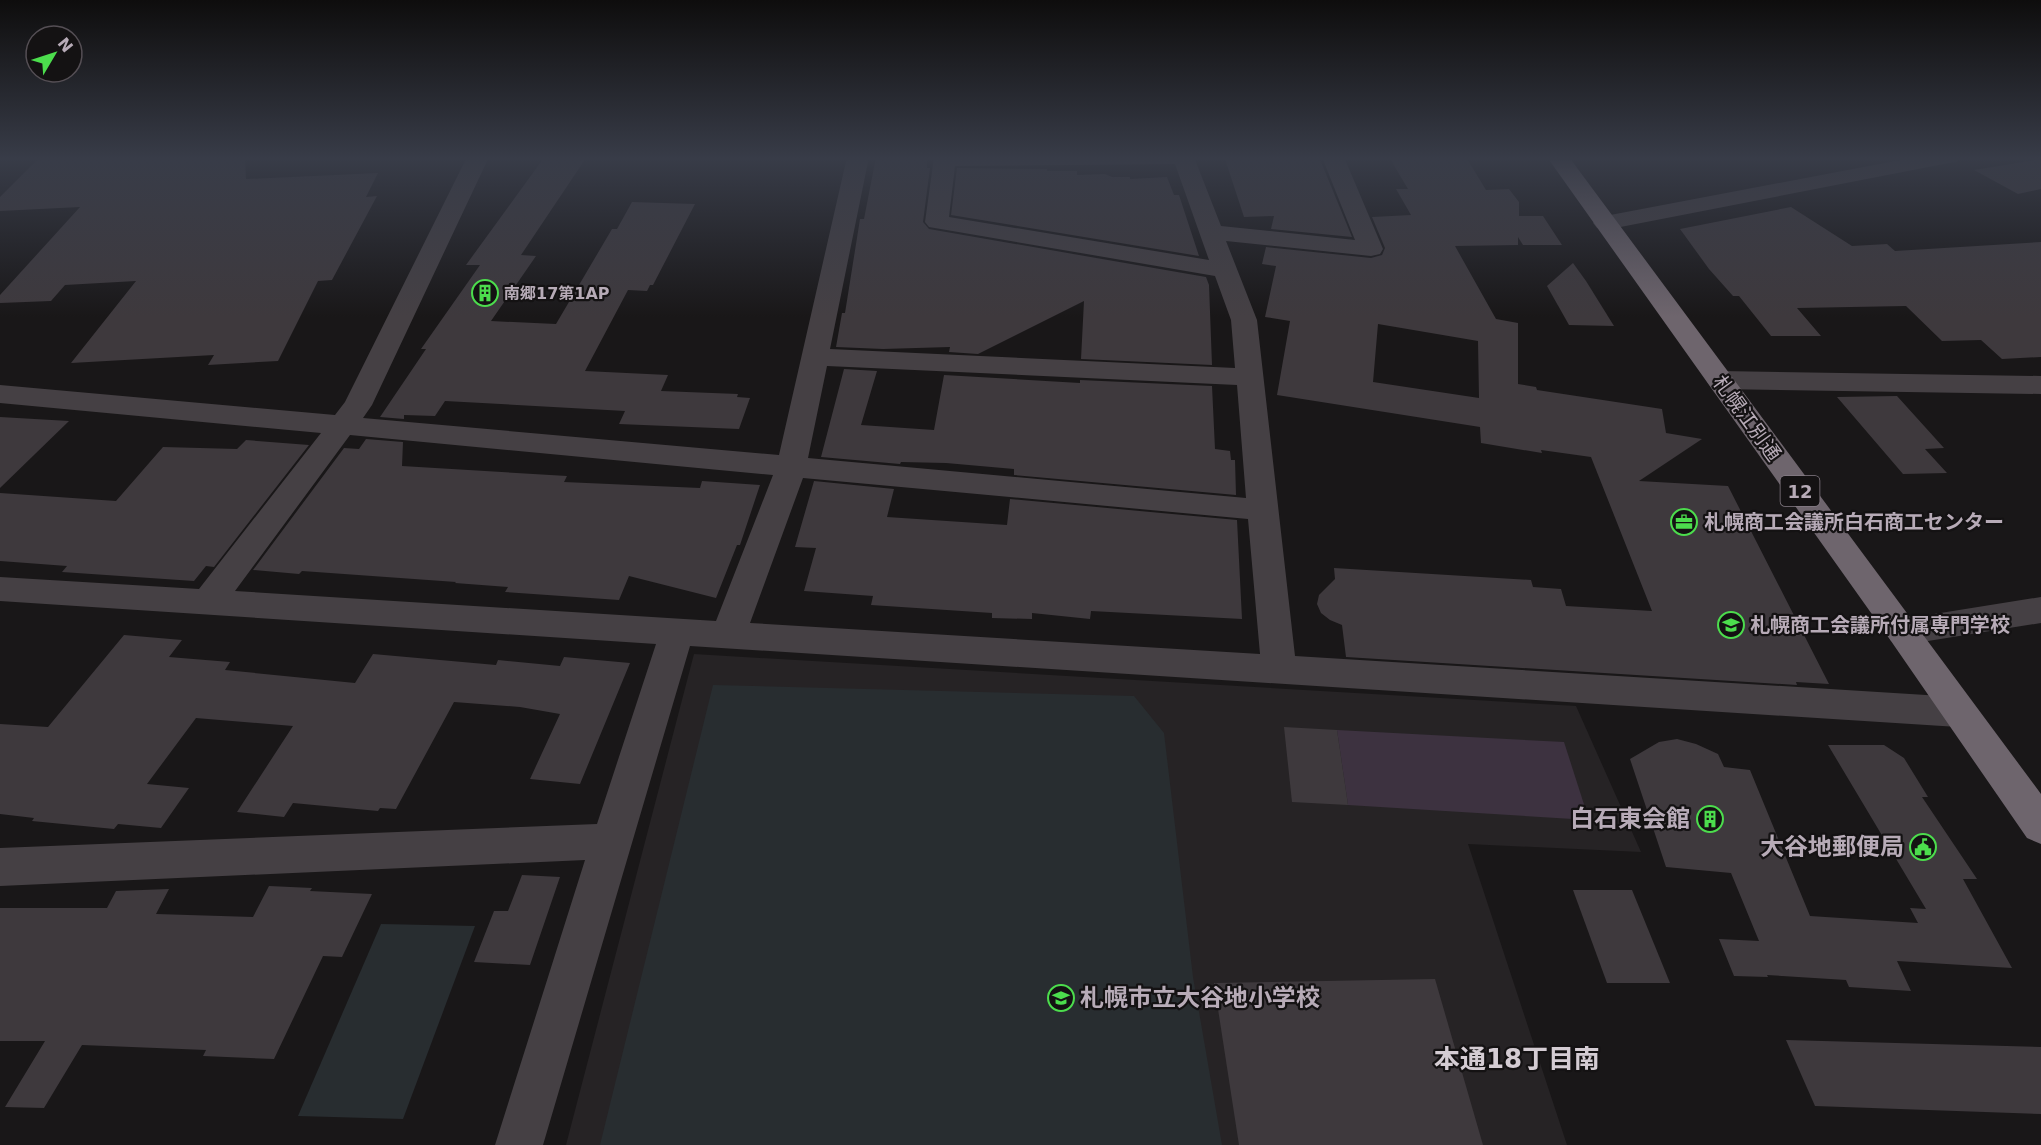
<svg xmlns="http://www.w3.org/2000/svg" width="2041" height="1145" font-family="'DejaVu Sans','Noto Sans JP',sans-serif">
<rect width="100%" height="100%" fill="#191718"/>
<!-- built -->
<polygon fill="#262325" points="694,654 1576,706 1641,852 1468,844 1567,1145 566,1145"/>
<!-- green -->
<g fill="#282d30">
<polygon points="713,685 1134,696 1164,733 1193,977 1222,1145 600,1145"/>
<polygon points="381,924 475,926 403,1119 298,1116"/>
</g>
<!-- water -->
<polygon fill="#3d3240" points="1337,730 1564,742 1589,820 1348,805"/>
<!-- building -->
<g fill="#3e393d" fill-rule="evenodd">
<polygon points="40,157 245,157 246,179 378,173 366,197 377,196 332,280 318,281 278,361 208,365 214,355 71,363 136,281 65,285 51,301 0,303 0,295 80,207 0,211 0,197"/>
<polygon points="876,157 927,157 927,168 930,168 923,222 929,229 1206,277 1209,285 1212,365 1081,359 1084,301 978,354 949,352 950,347 883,349 836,347 842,313 845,313 860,219 864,219"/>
<polygon points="1230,157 1319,157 1352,237 1271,229 1274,216 1244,217 1225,159 1231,159"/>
<path d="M 1389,157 L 1466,157 L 1486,190 L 1509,189 L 1519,202 L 1519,216 L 1543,216 L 1562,245 L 1523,245 L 1518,237 L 1518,245 L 1455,246 L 1496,319 L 1518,323 L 1518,384 L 1536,387 L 1537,390 L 1662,409 L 1666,433 L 1702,439 L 1639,481 L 1728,486 L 1829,684 L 1796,682 L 1797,685 L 1346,657 L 1342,625 L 1330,620 L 1321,613 L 1317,604 L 1319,595 L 1335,579 L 1334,568 L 1531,580 L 1533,587 L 1561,589 L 1566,606 L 1652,611 L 1591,457 L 1541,450 L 1542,453 L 1481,443 L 1480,427 L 1277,395 L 1290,321 L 1265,317 L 1276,266 L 1262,264 L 1266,247 L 1371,258 L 1382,255 L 1385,248 L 1372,217 L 1411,215 L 1396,189 L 1408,189 ZM 1378,324 L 1478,341 L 1479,398 L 1373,382 Z"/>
<polygon points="586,158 521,255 536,256 491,321 556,324 612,229 617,229 632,202 695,204 653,285 650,285 647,291 628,290 585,371 668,375 661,391 738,394 737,397 750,398 739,429 619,424 625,411 445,401 435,416 404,415 404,419 380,417 426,349 421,349 480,265 466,265 543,159"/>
<polygon points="2041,159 2041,189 2018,194 1974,170"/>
<polygon points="957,168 1047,169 1047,171 1077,171 1077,175 1105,174 1112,177 1130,177 1130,179 1167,177 1174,195 1179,195 1199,256 951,215"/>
<polygon points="1791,207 1852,246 1887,244 1895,251 2041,242 2041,357 2002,359 1981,340 1942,341 1906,306 1797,308 1821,336 1771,336 1739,296 1733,296 1709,269 1680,229"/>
<polygon points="1573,263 1586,281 1614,326 1569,325 1547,286"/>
<polygon points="844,369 877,371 861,425 934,430 944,375 1080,383 1080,380 1212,386 1215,449 1230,451 1231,460 1235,460 1236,495 1014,475 1014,469 946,463 901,462 900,464 821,457"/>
<polygon points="1897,396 1944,448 1925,449 1947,473 1903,474 1837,397"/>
<polygon points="0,417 69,421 0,488"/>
<polygon points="366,439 403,442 402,466 567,476 564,482 700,488 702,481 760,485 740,545 737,545 716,598 629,576 619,600 505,592 508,587 455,583 456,582 302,571 299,574 253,570 344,448 359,449"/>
<polygon points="246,440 309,445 214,567 206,566 194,581 62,572 67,566 0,561 0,493 116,501 163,447 237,449"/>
<polygon points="814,481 894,489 887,517 1007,525 1010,499 1237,520 1242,619 1091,611 1090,619 1032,613 1032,619 992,618 992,613 871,605 873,596 804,591 816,548 795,547"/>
<polygon points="124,635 182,640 169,657 230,662 225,670 355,683 373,654 496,665 498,660 560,666 564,657 630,663 580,784 530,779 560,714 520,707 454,702 396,809 380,808 378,811 293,803 284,817 237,812 293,726 196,718 147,784 189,788 161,828 118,824 114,829 32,821 34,818 0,814 0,724 48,727"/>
<polygon points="1284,727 1337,730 1348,805 1292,802"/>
<polygon points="1677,739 1696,744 1718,754 1724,767 1750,770 1810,916 1918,923 1910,908 1926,909 1828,745 1884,745 1904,758 1928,797 1922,797 1977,879 1963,879 2012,968 1897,961 1911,991 1849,987 1846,980 1767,975 1768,977 1734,976 1719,939 1759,941 1731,873 1666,867 1630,759 1659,742"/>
<polygon points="522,875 560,877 530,965 474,962 494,911 508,911"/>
<polygon points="269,886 312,888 310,891 372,894 342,957 323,956 274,1059 203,1056 206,1050 82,1045 44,1108 5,1107 45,1041 0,1041 0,908 107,908 116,891 169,889 156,914 253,917"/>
<polygon points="1573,890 1632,890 1670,983 1607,983"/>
<polygon points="1435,979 1483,1145 1239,1145 1214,983"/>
<polygon points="1786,1040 2041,1047 2041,1114 1815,1106"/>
</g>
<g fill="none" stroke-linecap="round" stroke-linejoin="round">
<!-- street -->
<g fill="#454044" fill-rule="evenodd">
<path d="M 467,157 L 489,157 L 372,405 L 363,418 L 779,455 L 847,157 L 869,157 L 830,349 L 1235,368 L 1231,320 L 1215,276 L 929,227 L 925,222 L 934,157 L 1194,157 L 1221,226 L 1355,240 L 1322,157 L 1344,157 L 1383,249 L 1380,254 L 1371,256 L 1226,241 L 1257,320 L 1295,656 L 1958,697 L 1971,701 L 1976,712 L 1971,723 L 1958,727 L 690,646 L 543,1145 L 495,1145 L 585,860 L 0,886 L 0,848 L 597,824 L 656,644 L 0,601 L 0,577 L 199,589 L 321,433 L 0,403 L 0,385 L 335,415 L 345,402 ZM 1175,164 L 1209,260 L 949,217 L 955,166 ZM 827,366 L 1237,385 L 1246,498 L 808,458 ZM 350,435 L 773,475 L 716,621 L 235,591 ZM 803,478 L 1248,519 L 1260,654 L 750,623 Z"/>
<polygon points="1916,157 1960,157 1957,162 1949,163 1605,230 1597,228 1593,223 1597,218 1605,216"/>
<polygon points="1720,371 2041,376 2041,394 1720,389 1710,386 1706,380 1710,374"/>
<polygon points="2041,597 2041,623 1903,645 1891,641 1886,632 1891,623 1903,619"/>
</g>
<!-- highway -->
<polygon fill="#6e656d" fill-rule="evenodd" points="1547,157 1569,157 2041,794 2041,844 2027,838 1891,641"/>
</g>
<!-- sky -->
<linearGradient id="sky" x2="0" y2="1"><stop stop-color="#0e0d0d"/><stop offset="0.5" stop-color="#383c48"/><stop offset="1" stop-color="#383c48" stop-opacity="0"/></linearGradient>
<rect width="2041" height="317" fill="url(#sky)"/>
<!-- icons -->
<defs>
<symbol id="building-ring" viewBox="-11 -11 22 22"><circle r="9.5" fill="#141213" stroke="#4cdd4d" stroke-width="1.5"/><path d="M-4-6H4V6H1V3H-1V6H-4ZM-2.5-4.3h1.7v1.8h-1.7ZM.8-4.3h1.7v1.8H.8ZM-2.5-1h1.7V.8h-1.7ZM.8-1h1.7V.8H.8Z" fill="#4cdd4d"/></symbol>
<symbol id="office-ring" viewBox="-11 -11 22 22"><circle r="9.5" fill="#141213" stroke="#4cdd4d" stroke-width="1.5"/><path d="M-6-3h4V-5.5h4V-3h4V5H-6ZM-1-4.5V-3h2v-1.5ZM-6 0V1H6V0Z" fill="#4cdd4d"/></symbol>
<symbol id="university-ring" viewBox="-11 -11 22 22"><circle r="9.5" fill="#141213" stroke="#4cdd4d" stroke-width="1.5"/><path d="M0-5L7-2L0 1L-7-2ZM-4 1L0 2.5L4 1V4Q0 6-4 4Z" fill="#4cdd4d"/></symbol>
<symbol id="civic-ring" viewBox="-11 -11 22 22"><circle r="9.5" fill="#141213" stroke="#4cdd4d" stroke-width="1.5"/><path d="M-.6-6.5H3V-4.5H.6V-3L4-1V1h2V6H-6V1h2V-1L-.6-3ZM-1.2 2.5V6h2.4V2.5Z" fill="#4cdd4d"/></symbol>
<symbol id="school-ring" viewBox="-11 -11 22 22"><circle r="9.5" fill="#141213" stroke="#4cdd4d" stroke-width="1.5"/><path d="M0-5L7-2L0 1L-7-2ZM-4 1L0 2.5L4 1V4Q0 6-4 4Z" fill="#4cdd4d"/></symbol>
</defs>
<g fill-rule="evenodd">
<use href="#building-ring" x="470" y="278" width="30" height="30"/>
<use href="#office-ring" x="1669" y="507" width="30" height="30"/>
<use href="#university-ring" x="1716" y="610" width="30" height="30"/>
<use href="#building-ring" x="1695" y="804" width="30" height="30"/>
<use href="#civic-ring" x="1908" y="832" width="30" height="30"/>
<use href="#school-ring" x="1046" y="983" width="30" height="30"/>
</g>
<g text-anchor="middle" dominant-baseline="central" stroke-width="4.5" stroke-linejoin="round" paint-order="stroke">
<!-- far-poi labels -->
<g font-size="16" font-weight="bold" fill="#b7abb7" stroke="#141213" text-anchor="start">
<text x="504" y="293">南郷17第1AP</text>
</g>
<!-- shield labels -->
<rect fill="#141213" stroke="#867d86" stroke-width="1.5" x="1780.5" y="476" width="39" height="30" rx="4.5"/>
<g font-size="18" font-weight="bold" fill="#b7abb7">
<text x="1800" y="491">12</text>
</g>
<!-- street labels -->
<g font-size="20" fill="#b7abb7" stroke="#141213">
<text transform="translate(1747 418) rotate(54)">札幌江別通</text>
</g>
<!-- poi labels -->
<g font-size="20" font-weight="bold" fill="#b7abb7" stroke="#141213" text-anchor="start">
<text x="1704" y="522">札幌商工会議所白石商工センター</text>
<text x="1750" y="625">札幌商工会議所付属専門学校</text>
</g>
<!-- near-poi labels -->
<g font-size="24" font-weight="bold" fill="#b7abb7" stroke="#141213" text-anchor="end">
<text x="1690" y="819">白石東会館</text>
<text x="1904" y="847">大谷地郵便局</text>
<text x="1080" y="998" text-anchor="start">札幌市立大谷地小学校</text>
</g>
<!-- near-neighbourhood labels -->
<g font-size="26" font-weight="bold" fill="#d4ccd3" stroke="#141213">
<text x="1517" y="1059">本通18丁目南</text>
</g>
</g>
<!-- north arrow -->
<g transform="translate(54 54) rotate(51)"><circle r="28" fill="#141213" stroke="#554f55" stroke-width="1.5"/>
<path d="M0-4.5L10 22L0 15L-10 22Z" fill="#4cdd4d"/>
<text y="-9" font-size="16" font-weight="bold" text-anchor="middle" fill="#b7abb7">N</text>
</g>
</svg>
